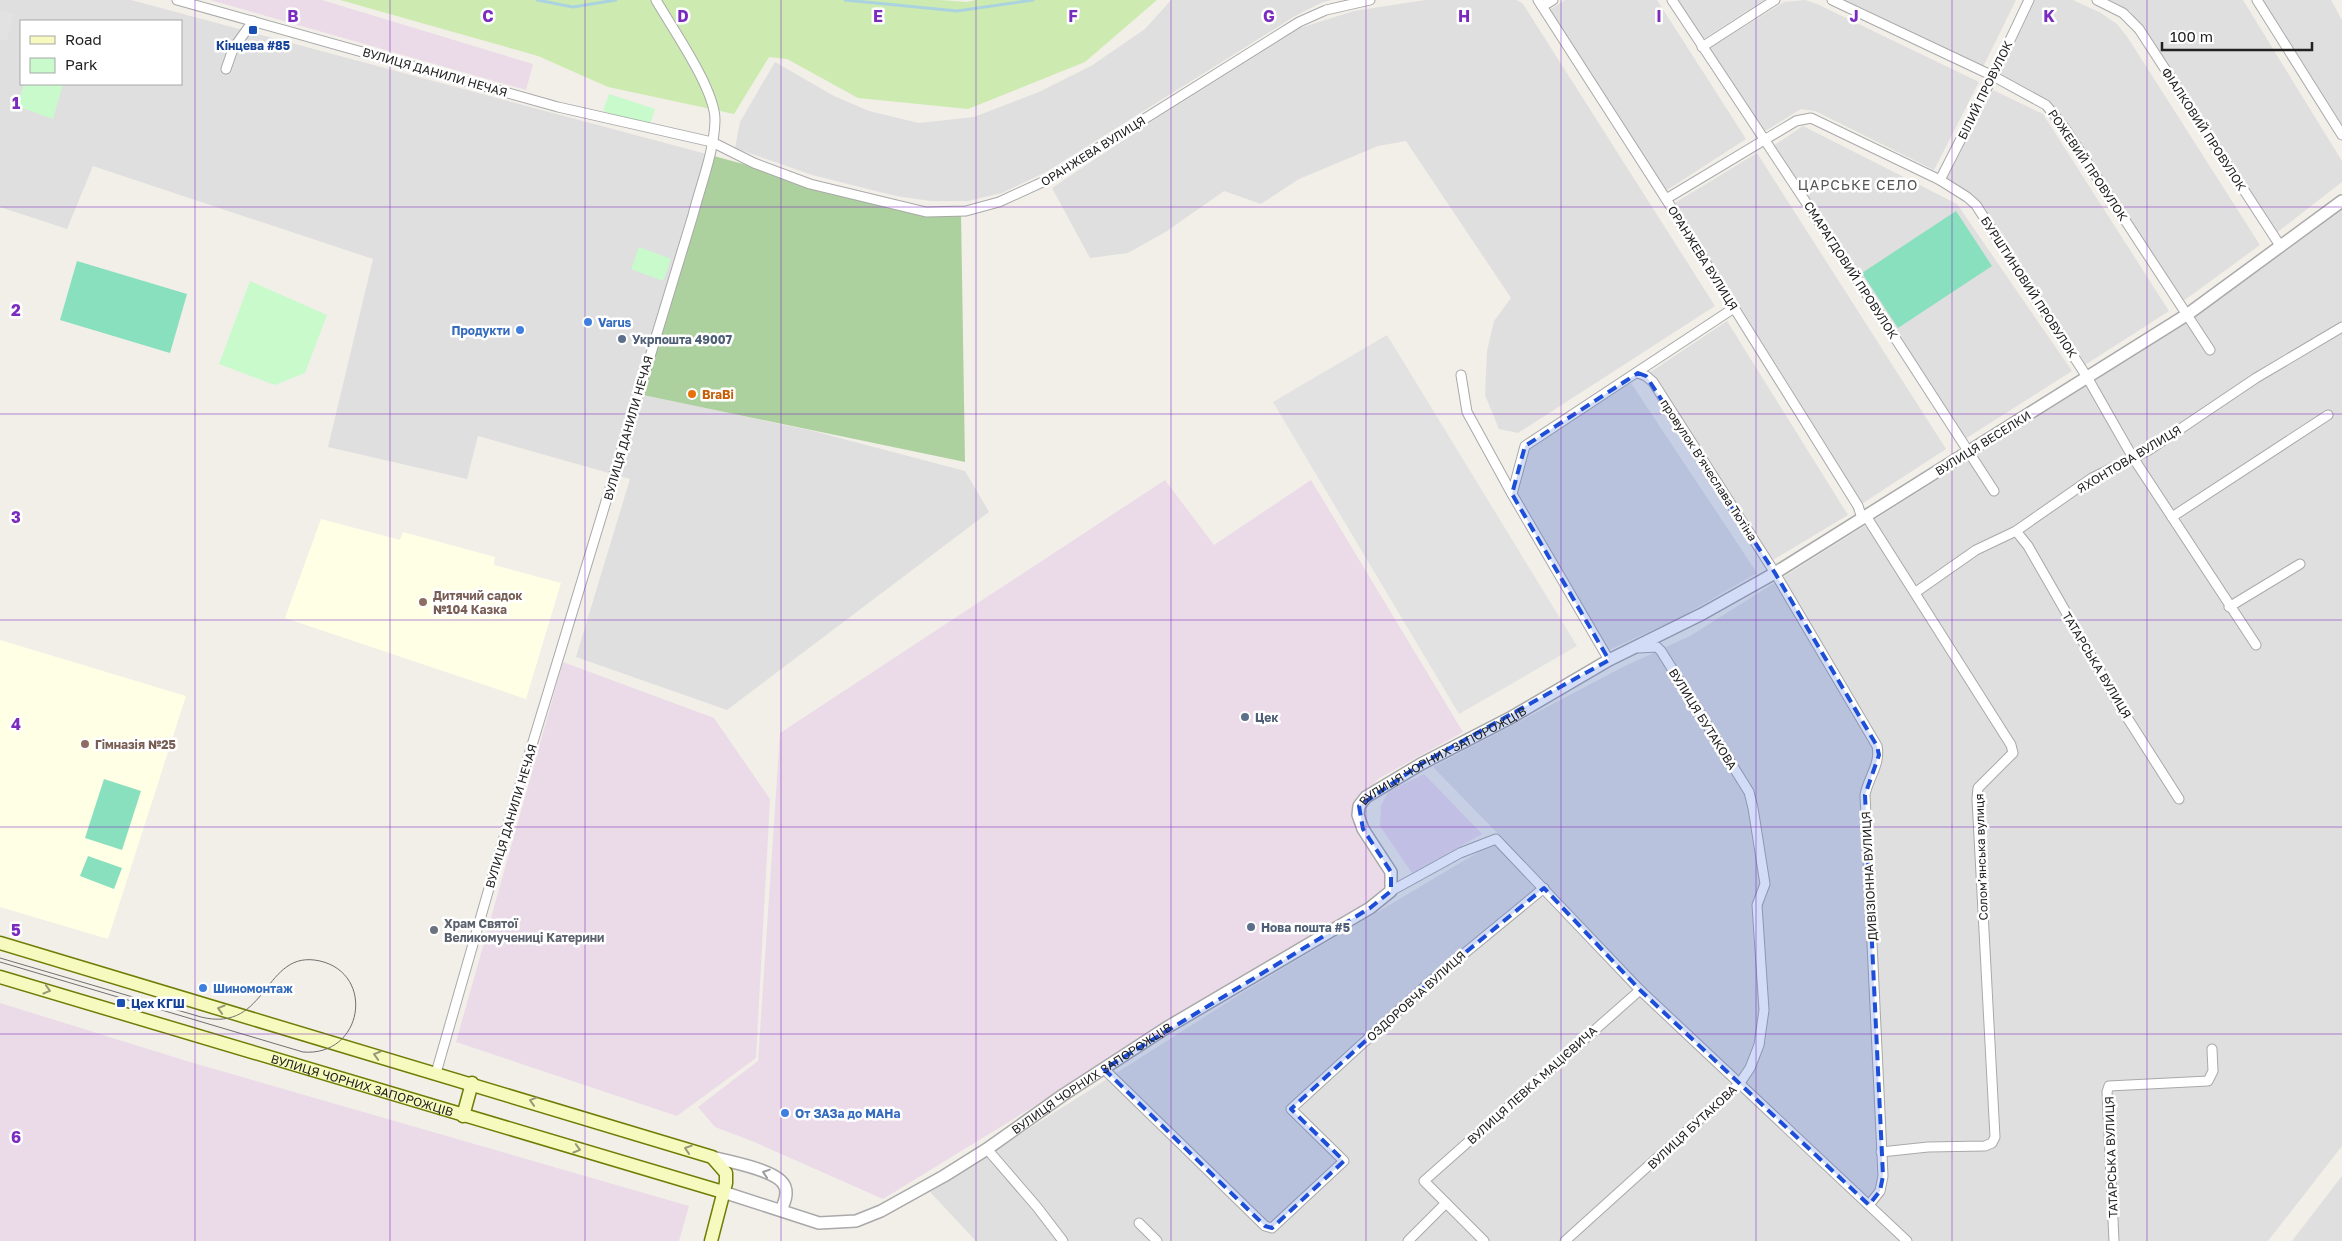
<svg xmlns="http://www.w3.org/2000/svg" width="2342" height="1241" font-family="'Golos Text',sans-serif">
<rect width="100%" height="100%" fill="#f2efe9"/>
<!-- residential -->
<g fill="#e0dfdf" fill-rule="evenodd">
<path d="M 0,0 L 131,0 L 714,156 L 644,395 L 813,431 L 965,471 L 989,512 L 727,710 L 576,657 L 630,479 L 478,436 L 467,479 L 328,447 L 373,259 L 93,166 L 67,229 L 0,207 ZM 21,21 L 181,21 L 181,84 L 21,84 Z"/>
<polygon points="1171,0 1332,0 1323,2 1295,16 1046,172 1002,193 968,201 931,201 896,196 812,175 735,148 740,122 775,62 834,96 869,111 919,123 974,117 1039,92 1091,66 1145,29"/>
<polygon points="1425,0 1517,0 1523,4 1715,306 1518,433 1499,429 1485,395 1487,351 1494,321 1511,298 1406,141 1378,146 1299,179 1261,204 1224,191 1167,231 1128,253 1090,258 1052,188 1143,127 1300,28 1354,11"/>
<polygon points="1565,0 1657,0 1746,139 1664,192 1548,11"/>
<polygon points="1674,0 1764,0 1700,41"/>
<polygon points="1805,0 1817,4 1979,82 1934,170 1815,111 1801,109 1762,133 1708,49 1784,2"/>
<polygon points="1841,0 2016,0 1982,69"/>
<polygon points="2030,0 2073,0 2101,13 2117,24 2128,38 2260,245 2182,302 2051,103 1997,74"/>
<polygon points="2107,0 2243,0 2342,161 2342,182 2275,234 2130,11"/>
<polygon points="2260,0 2331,0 2342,20 2342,130"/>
<polygon points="1993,90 2043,114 2169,311 2085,365 1982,206 1966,192 1946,180"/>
<polygon points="1803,126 1957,204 2072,371 1965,439 1773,146"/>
<polygon points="1757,153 1946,449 1860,505 1673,204"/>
<polygon points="2342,210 2342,1146 2268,1241 976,1241 930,1192 1245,991 1502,838 1433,767 1623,667 1690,636 2192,319"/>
<polygon points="1727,321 1848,515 1768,563 1649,373"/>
<polygon points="1631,383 1757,573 1683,616 1607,651 1517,495 1529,447"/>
<polygon points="2342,1176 2342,1241 2292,1241"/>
</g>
<!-- industrial -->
<g fill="#ebdbe8">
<polygon points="210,0 322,0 533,64 526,90"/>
<polygon points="1165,480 1214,545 1311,480 1463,732 1378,779 1351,812 1387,877 1388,889 883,1199 752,1141 715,1127 698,1107 758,1061 780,733"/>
<polygon points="563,662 714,718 770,799 756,1058 677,1116 456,1042"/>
<polygon points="1424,774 1482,834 1412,873 1380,826 1381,806 1388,792"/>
<polygon points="0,1003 190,1062 689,1206 679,1241 0,1241"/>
</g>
<!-- education -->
<g fill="#ffffe5">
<polygon points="321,519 400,540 403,532 495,557 494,565 561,583 526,699 285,618"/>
<polygon points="0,640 186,696 108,939 0,907"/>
</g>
<!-- grass -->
<polygon fill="#cdebb0" points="340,0 940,0 967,2 976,0 1157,0 1085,62 968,109 858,98 787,59 769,57 734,114 608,87 538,56"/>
<!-- forest -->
<polygon fill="#add19e" points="714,156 895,206 961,211 965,462 643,395"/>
<!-- park -->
<g fill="#c8facc">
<polygon points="24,84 63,84 53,119 17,106"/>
<polygon points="609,94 655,109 649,127 603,111"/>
<polygon points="639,247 671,259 663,281 631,269"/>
<polygon points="250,281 327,315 305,373 275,385 219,364"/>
</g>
<!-- pitch -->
<g fill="#88e0be">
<polygon points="1956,211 1992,266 1898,328 1862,273"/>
<polygon points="77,261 187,294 170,353 60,320"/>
<polygon points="104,779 141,791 122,850 85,838"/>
<polygon points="88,856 122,868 114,889 80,876"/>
</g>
<!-- parking -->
<g fill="#e2e2e2">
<polygon points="0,10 14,14 7,41 0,39"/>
<polygon points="1387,335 1577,646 1459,714 1273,402"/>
</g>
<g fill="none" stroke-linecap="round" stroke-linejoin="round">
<!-- stream -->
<g stroke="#aad3df" stroke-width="3">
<polyline points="537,0 573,7 616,0"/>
<polyline points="845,0 957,11 1033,0"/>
</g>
<defs>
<g id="minor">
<polyline points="177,0 558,107 712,142 754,163 810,184 926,212 966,211 999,202 1047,180 1299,22 1326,10 1370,0"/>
<polyline points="1538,0 1666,199 1858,506 1862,518"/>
<polyline points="1672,0 1864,290 1994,491"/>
<polyline points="1832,0 1993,76 2046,105 2064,127 2210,350"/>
<polyline points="2097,0 2123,13 2139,29 2281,247"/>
<polyline points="2257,0 2342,135"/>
<polyline points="1543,6 1553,0"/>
<polyline points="1702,47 1775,0"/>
<polyline points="226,69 233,49 253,21"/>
<polyline points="1940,180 1993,76 2029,0"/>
<polyline points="1666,199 1796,121 1811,118 1940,180 1967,197 1976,205 2087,377 2132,456 2256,645"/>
<path d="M 1638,373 L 1646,376 L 1653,382 L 1775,573 L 1877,746 C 1881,764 1868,778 1865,795 L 1883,1176 L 1880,1191 L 1869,1205"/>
<polyline points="1461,375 1467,412 1512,494 1609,660"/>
<polyline points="1512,494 1525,446 1734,308"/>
<polyline points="1866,516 2011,745 2013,753 1978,788 1977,799 1995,1137 1992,1143 1985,1146 1928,1147 1881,1152"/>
<polyline points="2172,517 2328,415"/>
<polyline points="2016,531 2028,546 2121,708 2179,799"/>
<polyline points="1916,592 1976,550 2016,531 2092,478 2149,450 2256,378 2342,327"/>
<polyline points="2229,607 2300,564"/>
<polyline points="1391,891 1460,853 1496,839 1640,990 1907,1241"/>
<polyline points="1104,1069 1265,1226 1272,1228 1344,1161 1291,1109 1432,980 1544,888"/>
<path d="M 436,1073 L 498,857 L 693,215 C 701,184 714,152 715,121 C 716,90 672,28 656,0"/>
<polyline points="987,1149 1037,1207 1063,1241"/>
<polyline points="1139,1223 1157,1241"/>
<polyline points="1408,1241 1446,1203"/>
<polyline points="1484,1241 1424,1181 1640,990"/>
<polyline points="1565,1241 1740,1083 1750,1068 1759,1045 1764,1010 1757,905 1765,884 1753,808 1749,792 1661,651 1657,647 1638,648"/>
<polyline points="2114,1241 2107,1092 2109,1086 2208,1081 2213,1071 2212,1049"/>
</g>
<g id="tertiary">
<path d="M 712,1157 C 729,1162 780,1170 785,1187 C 788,1195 784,1203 781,1210"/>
<path id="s1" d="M 723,1192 L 819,1223 L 856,1221 L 881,1211 L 944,1176 L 987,1149 L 1063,1095 L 1166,1028 L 1370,908 L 1391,891 L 1391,872 L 1363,829 L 1358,815 L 1359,806 L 1366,797 L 1421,764 L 1510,718 L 1609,660 L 1702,614 L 1775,573 L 2188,314 L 2342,201"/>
</g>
<g id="secondary">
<polyline points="0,943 712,1157 726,1173 726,1183 711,1241"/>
<path id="s2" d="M 0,977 L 723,1192"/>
<polyline points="463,1116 472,1083"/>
</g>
</defs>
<!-- minor casing -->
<use href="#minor" stroke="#a9a9a9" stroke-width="11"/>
<!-- tertiary casing -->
<use href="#tertiary" stroke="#a9a9a9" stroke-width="14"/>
<!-- secondary casing -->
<use href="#secondary" stroke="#707d05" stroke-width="15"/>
<!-- minor -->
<use href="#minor" stroke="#fff" stroke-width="9"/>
<!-- tertiary -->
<use href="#tertiary" stroke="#fff" stroke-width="11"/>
<!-- secondary -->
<use href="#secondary" stroke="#f7fabf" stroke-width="12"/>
<!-- tram -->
<path stroke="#707070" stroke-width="1" d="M 0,958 L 201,1017 C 269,1034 263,948 320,961 C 376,974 363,1057 303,1052 L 0,962"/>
</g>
<!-- one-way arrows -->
<defs><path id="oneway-chevron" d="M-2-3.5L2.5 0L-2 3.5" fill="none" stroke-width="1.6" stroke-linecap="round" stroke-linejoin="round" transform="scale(1.25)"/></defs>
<g stroke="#979978">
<use href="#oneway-chevron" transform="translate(47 990) rotate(16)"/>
<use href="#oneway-chevron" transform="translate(221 1009) rotate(-163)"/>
<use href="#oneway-chevron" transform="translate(377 1055) rotate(-164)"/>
<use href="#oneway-chevron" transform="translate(533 1101) rotate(-163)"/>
<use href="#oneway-chevron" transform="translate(577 1149) rotate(16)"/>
<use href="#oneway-chevron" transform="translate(688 1149) rotate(-162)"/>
</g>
<use stroke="#9c9c9c" href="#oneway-chevron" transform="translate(766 1173) rotate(-162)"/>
<!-- marked area -->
<path fill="#1d4ed8" fill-opacity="0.2" stroke="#1d4ed8" stroke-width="4" stroke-dasharray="10 6" stroke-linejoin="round" d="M 1638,373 L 1646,376 L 1775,573 L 1877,746 L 1879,755 L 1865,795 L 1883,1176 L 1880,1191 L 1869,1205 L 1640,990 L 1544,888 L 1432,980 L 1291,1109 L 1344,1161 L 1272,1228 L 1265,1226 L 1104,1069 L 1370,908 L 1391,891 L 1391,872 L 1363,829 L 1359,806 L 1421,764 L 1609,660 L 1512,494 L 1525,446 Z"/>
<!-- grid -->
<path fill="none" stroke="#7b2cbf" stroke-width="1" stroke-opacity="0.55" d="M 195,0 L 195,1241M 390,0 L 390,1241M 585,0 L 585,1241M 781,0 L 781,1241M 976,0 L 976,1241M 1171,0 L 1171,1241M 1366,0 L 1366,1241M 1561,0 L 1561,1241M 1756,0 L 1756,1241M 1952,0 L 1952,1241M 2147,0 L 2147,1241M 0,207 L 2342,207M 0,414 L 2342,414M 0,620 L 2342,620M 0,827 L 2342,827M 0,1034 L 2342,1034"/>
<!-- markers -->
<g fill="#1a4fb4" stroke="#fff" stroke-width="2">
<rect x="248" y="25" width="10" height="10" rx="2.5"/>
<rect x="116" y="998" width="10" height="10" rx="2.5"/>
</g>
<g fill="#3f7fe0" stroke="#fff" stroke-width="2">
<circle cx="588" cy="322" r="5"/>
<circle cx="520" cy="330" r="5"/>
<circle cx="203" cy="988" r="5"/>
<circle cx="785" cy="1113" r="5"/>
</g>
<g fill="#5c6f8a" stroke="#fff" stroke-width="2">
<circle cx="622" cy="339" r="5"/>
<circle cx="1245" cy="717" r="5"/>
<circle cx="1251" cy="927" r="5"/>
</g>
<circle fill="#e8710a" stroke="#fff" stroke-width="2" cx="692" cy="394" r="5"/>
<g fill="#8d6e63" stroke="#fff" stroke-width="2">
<circle cx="423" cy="602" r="5"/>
<circle cx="85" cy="744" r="5"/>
</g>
<circle fill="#6b7280" stroke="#fff" stroke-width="2" cx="434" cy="930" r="5"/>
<g text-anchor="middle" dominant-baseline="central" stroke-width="5" stroke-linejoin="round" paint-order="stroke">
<!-- transit labels -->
<g font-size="12" font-weight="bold" fill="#164399" stroke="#fff">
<text x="253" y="45">Кінцева #85</text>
<text x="131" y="1003" text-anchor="start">Цех КГШ</text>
</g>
<!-- street labels -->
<g font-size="12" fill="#222" stroke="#fff">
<text transform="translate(435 72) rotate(16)">ВУЛИЦЯ ДАНИЛИ НЕЧАЯ</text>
<text transform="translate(1985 90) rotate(-64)">БІЛИЙ ПРОВУЛОК</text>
<text transform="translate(2204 129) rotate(57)">ФІАЛКОВИЙ ПРОВУЛОК</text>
<text transform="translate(1093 151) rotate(-32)">ОРАНЖЕВА ВУЛИЦЯ</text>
<text transform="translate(2088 165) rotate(56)">РОЖЕВИЙ ПРОВУЛОК</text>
<text transform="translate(1703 258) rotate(58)">ОРАНЖЕВА ВУЛИЦЯ</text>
<text transform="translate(1851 270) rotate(57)">СМАРАГДОВИЙ ПРОВУЛОК</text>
<text transform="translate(2029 287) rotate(57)">БУРШТИНОВИЙ ПРОВУЛОК</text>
<text transform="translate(628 428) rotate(-74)">ВУЛИЦЯ ДАНИЛИ НЕЧАЯ</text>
<text transform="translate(1983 443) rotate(-32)">ВУЛИЦЯ ВЕСЕЛКИ</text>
<text transform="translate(2129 459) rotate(-31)">ЯХОНТОВА ВУЛИЦЯ</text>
<text transform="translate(1709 470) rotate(57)">провулок Вʼячеслава Тютіна</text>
<text transform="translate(2097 665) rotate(59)">ТАТАРСЬКА ВУЛИЦЯ</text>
<text transform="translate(1703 719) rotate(58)">ВУЛИЦЯ БУТАКОВА</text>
<text stroke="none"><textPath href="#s1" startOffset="960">ВУЛИЦЯ ЧОРНИХ ЗАПОРОЖЦІВ</textPath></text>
<text transform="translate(511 816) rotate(-73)">ВУЛИЦЯ ДАНИЛИ НЕЧАЯ</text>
<text transform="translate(1981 857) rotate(-92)">Соломʼянська вулиця</text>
<text transform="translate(1869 876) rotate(-93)">ДИВІЗІОННА ВУЛИЦЯ</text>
<text transform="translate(1416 996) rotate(-42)">ОЗДОРОВЧА ВУЛИЦЯ</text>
<text stroke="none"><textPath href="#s1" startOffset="414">ВУЛИЦЯ ЧОРНИХ ЗАПОРОЖЦІВ</textPath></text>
<text stroke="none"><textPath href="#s2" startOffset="378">ВУЛИЦЯ ЧОРНИХ ЗАПОРОЖЦІВ</textPath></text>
<text transform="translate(1532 1085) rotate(-42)">ВУЛИЦЯ ЛЕВКА МАЦІЄВИЧА</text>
<text transform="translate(1692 1127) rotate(-43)">ВУЛИЦЯ БУТАКОВА</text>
<text transform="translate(2111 1157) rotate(-92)">ТАТАРСЬКА ВУЛИЦЯ</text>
</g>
<!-- shop labels -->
<g font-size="12" font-weight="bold" fill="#366cbe" stroke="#fff" text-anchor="start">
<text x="598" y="322">Varus</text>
<text x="510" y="330" text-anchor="end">Продукти</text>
<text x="213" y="988">Шиномонтаж</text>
<text x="795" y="1113">От ЗАЗа до МАНа</text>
</g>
<!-- service labels -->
<g font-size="12" font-weight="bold" fill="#4e5e75" stroke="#fff" text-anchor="start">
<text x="632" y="339">Укрпошта 49007</text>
<text x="1255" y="717">Цек</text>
<text x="1261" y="927">Нова пошта #5</text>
</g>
<!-- food labels -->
<g font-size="12" font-weight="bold" fill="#c56008" stroke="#fff" text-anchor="start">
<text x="702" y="394">BraBi</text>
</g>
<!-- education labels -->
<g font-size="12" font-weight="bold" fill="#785e54" stroke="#fff" text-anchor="start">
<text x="433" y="595">Дитячий садок<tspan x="433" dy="14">№104 Казка</tspan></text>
<text x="95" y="744">Гімназія №25</text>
</g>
<!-- worship labels -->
<g font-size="12" font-weight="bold" fill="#5b616d" stroke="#fff" text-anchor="start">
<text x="444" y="923">Храм Святої<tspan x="444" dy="14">Великомучениці Катерини</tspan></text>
</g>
<!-- neighbourhood labels -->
<g font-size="14" letter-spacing="1" fill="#555" stroke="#fff">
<text x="1858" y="184">ЦАРСЬКЕ СЕЛО</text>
</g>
</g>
<g font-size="16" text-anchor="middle" font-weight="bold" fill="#7b2cbf" stroke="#fff" stroke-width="5" stroke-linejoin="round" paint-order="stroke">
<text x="293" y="22">B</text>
<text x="488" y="22">C</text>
<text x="683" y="22">D</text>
<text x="878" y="22">E</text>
<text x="1073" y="22">F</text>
<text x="1269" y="22">G</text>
<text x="1464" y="22">H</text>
<text x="1659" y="22">I</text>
<text x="1854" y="22">J</text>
<text x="2049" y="22">K</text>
<text x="16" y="109">1</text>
<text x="16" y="316">2</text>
<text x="16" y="523">3</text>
<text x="16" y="730">4</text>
<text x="16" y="936">5</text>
<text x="16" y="1143">6</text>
</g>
<!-- legend -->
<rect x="20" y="20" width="162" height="65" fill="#ffffff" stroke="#a7a7a7"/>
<rect x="30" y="36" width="25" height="8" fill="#f7fabf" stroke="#a7a7a7"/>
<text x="65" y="45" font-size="15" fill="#222222">Road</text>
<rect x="30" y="58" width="25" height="15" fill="#c8facc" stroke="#a7a7a7"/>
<text x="65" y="70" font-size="15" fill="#222222">Park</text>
<!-- scale -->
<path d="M2162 42v8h150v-8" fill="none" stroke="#222222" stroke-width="2.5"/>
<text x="2170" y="42" font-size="15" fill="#222222" stroke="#ffffff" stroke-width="4" paint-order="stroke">100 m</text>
</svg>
